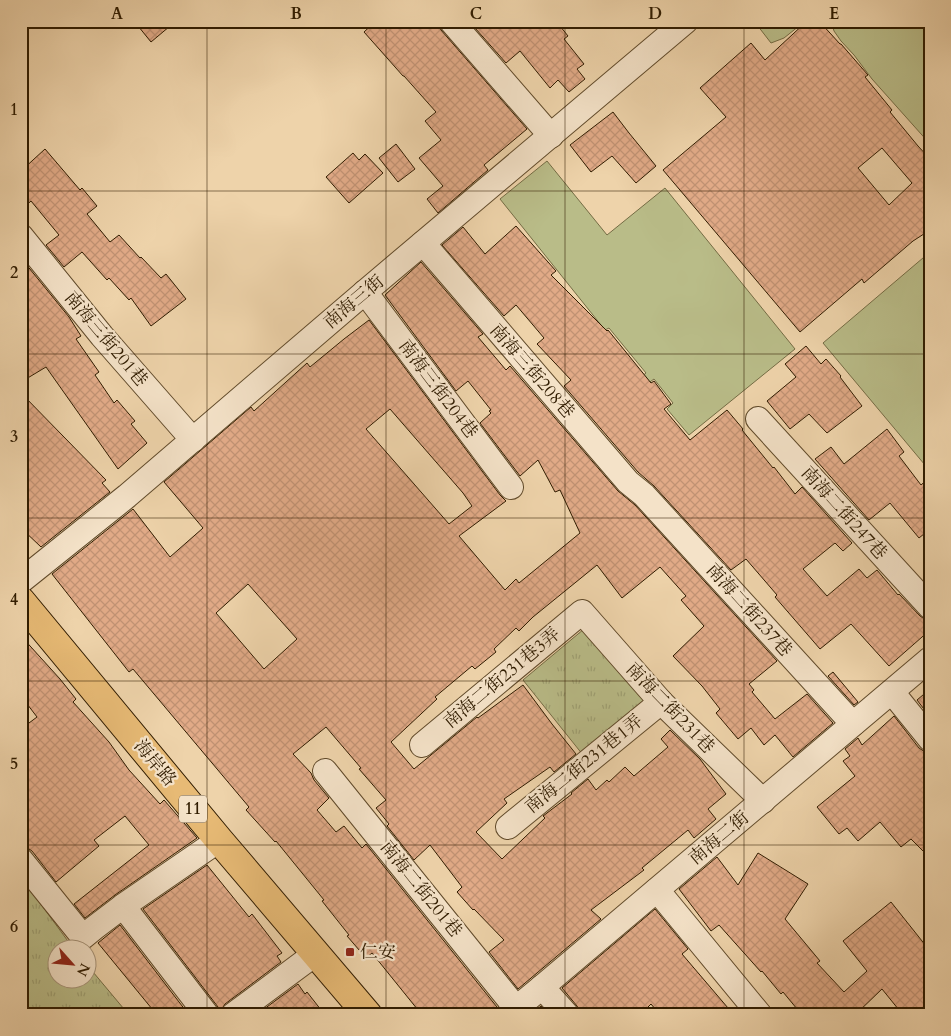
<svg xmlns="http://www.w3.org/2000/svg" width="951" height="1036" font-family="Cardo,'Noto Serif TC',serif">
<defs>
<pattern id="park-tufts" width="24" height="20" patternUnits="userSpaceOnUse" patternTransform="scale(1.25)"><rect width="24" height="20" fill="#b9bc88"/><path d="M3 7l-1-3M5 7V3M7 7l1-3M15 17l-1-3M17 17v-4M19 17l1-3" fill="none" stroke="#9fa174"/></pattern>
<pattern id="building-cross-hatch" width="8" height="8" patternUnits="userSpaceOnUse" patternTransform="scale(1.25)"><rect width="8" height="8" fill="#e1aa87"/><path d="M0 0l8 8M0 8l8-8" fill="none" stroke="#c19273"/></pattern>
</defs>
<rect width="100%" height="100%" fill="#eed3aa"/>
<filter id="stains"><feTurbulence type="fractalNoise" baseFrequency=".004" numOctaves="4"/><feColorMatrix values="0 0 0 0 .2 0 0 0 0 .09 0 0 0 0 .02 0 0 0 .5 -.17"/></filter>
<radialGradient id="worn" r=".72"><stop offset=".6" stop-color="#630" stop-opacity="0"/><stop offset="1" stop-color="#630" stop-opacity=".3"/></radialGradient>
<!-- grass -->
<g fill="#b9bc88" stroke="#746c44">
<polygon points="754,21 804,21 804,22 784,38 771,43"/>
<polygon points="831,21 864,21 870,26 874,21 917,21 930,36 930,144 872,79 854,55 841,41 834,31"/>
<polygon points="547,161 607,235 665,188 795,349 689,435 667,409 673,403 654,379 647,384 641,377 646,373 609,328 605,330 500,199"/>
<polygon points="930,252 930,471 823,343"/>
</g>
<!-- park -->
<g fill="url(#park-tufts)" stroke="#746c44">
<polygon points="584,629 649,697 583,755 523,680"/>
<polygon points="21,877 73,948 58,948 58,978 88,978 88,966 129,1015 21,1015"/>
</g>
<!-- building -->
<g fill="url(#building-cross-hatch)" stroke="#301c00" fill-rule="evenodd">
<polygon points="134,21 176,21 151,42"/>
<polygon points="376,21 438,21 441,30 527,129 484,165 488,170 438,213 427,199 443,186 419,158 441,140 425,121 436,112 404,76 403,76 364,32"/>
<polygon points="484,21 556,21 568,36 564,39 584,64 577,69 585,79 569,92 558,80 550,88 520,51 506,63 475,28"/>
<path d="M 807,21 L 819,21 L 840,44 L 841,44 L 868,75 L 865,77 L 892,110 L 890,112 L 918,146 L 930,159 L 930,230 L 913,241 L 864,283 L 862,279 L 800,332 L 663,170 L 726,117 L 700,88 L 751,43 L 765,60 ZM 882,148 L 912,183 L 889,205 L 858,168 Z"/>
<polygon points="613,112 629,133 656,166 636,183 612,156 591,172 570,145"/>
<polygon points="396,144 415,169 398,182 379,158"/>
<polygon points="45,149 80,190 82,188 97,206 87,214 110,242 119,235 140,258 141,257 161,278 166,274 186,299 151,326 131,298 129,300 109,278 107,280 82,252 64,267 46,245 59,235 31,201 21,210 21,171"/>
<polygon points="353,153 359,160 365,154 383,173 349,203 326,177"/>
<polygon points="516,226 556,271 551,275 607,331 608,330 651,383 654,381 671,404 664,409 690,440 727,410 743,429 742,430 773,468 774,467 795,494 802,487 852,543 843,551 835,543 803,569 827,596 859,569 867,578 877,570 898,595 899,594 920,616 926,620 930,624 930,630 889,666 851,624 820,649 775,597 777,595 746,559 731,570 654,486 638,472 564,386 571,380 537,344 544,338 516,305 504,316 442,245 463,227 485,254"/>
<path d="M 421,262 L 483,334 L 478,337 L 506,370 L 510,366 L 618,491 L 635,505 L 777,661 L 749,684 L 754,690 L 752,692 L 775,719 L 807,694 L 833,723 L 793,757 L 775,735 L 764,745 L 751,728 L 738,739 L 716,713 L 720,709 L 702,686 L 673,656 L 704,626 L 681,600 L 686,596 L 660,567 L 622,598 L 597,565 L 533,617 L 519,631 L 516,628 L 494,649 L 496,652 L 475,669 L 472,666 L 435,697 L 437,699 L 391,742 L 414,769 L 477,717 L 478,718 L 523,685 L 552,724 L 576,754 L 554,772 L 550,767 L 504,799 L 507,803 L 476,832 L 502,859 L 545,818 L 543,816 L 572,794 L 571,793 L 588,779 L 596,790 L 607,780 L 609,782 L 625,767 L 634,776 L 668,747 L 661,739 L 670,730 L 700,759 L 726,794 L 708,809 L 716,819 L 694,838 L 688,830 L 642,868 L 644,870 L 591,910 L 601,919 L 518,989 L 489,952 L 504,940 L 474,909 L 473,910 L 457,892 L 462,887 L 430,845 L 414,860 L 387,826 L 389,824 L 376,808 L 386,800 L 359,769 L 361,768 L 326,727 L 293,754 L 311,773 L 314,780 L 329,798 L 317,810 L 336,832 L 344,826 L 362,848 L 366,844 L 497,1007 L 495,1011 L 495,1015 L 422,1015 L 372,953 L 366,958 L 347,936 L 349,935 L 322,901 L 324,900 L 276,841 L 275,842 L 246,810 L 249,807 L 133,669 L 129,672 L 52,574 L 133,509 L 170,557 L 203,528 L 164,482 L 251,407 L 254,411 L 307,363 L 310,367 L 344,339 L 369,320 L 500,495 L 506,501 L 459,536 L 505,590 L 516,579 L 519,583 L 580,533 L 560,490 L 555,492 L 538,460 L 520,476 L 480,423 L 491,413 L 489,411 L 491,410 L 468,381 L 456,391 L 385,295 ZM 390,409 L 463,493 L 472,506 L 449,524 L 366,429 ZM 248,584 L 297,639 L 264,669 L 216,613 Z"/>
<polygon points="25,263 69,317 81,336 76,339 99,372 95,375 114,403 117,400 135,421 131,424 147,443 118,469 46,367 21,382 21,266"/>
<polygon points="806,346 821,364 826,359 841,376 840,377 862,406 827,433 809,414 790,429 767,401 796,377 785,364"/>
<polygon points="21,393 106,480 102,483 110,492 41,547 21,528"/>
<polygon points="887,429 904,452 899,456 921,485 930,477 930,529 919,538 890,503 869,520 815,459 831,447 844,464"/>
<polygon points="21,636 60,679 76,699 73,702 109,742 129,770 160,804 164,800 197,838 115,895 85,918 74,904 149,845 125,816 94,840 99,846 56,882 32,851 26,847 21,847 21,729 37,717 21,696"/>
<polygon points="833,672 858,702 854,705 828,676"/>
<polygon points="930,689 930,717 917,700"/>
<polygon points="894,716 919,748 925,752 930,752 930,858 911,839 901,847 880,822 858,841 847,828 839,834 817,807 855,776 843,761 850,756 845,749 858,738 862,745"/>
<polygon points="758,853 808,884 785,919 820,961 817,963 844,992 867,971 843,941 891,902 930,951 930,1015 903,1015 882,989 855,1015 802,1015 783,992 781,994 762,971 761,972 719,925 711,931 679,889 717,857 738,885"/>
<polygon points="207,865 249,917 252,914 282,953 277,956 281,962 225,1004 220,1012 218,1007 143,909"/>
<polygon points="655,909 688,949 682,954 734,1015 660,1015 651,1004 640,1015 580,1015 580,1012 577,1006 562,988"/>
<polygon points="120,925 189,1015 157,1015 98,943"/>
<polygon points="298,984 305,994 307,992 325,1015 256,1015"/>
<polygon points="541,1006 548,1015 530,1015"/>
</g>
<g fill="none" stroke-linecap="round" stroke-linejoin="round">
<defs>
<g id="minor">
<polyline points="451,21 551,136"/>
<polyline points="21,236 102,336 193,440"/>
<polyline points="423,243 628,482 644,495 853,724"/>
<polyline points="365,292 511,487"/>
<polyline points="758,419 930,607"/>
<polyline points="21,581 127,496 365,292 686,21"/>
<polyline points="892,692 930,739"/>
<polyline points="422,745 582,612 661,702 763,801"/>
<polyline points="325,771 516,1008"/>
<polyline points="508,827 661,702"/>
<polyline points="21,860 83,937 94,928 123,906 219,840"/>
<polyline points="657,890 760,1015"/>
<polyline points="123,906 207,1015"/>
<polyline points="542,987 567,1015"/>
<polyline points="233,1015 315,954"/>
<polyline points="508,1015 542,987 930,659"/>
</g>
<polyline id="major" points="21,601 219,840 368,1015"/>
</defs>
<!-- minor casing -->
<use href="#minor" stroke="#604a2a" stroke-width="26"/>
<!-- major casing -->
<use href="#major" stroke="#301c00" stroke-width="30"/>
<!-- minor -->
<use href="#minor" stroke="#f4e2c8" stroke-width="24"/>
<!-- major -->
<use href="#major" stroke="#e7ba75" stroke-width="28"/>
</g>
<!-- grid -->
<path fill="none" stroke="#301c00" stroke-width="1" stroke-opacity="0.55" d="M 207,21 L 207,1015M 386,21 L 386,1015M 565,21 L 565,1015M 744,21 L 744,1015M 21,191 L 930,191M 21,354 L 930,354M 21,518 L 930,518M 21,681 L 930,681M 21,845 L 930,845"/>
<!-- markers -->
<rect fill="#8f2418" stroke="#f4e2c8" stroke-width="2" x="345" y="947" width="10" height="10" rx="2.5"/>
<g text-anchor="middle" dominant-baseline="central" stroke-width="4.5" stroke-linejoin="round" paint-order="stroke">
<!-- shield labels -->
<rect fill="#f4e2c8" stroke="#6b573c" stroke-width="1" x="179" y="795.5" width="28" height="27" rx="4"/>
<g font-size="16" font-weight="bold" fill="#301c00">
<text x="193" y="809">11</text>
</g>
<!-- street labels -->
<g font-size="18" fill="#301c00" stroke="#f4e2c8">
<text transform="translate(354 302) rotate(-40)">南海三街</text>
<text transform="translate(106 339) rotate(50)">南海三街201巷</text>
<text transform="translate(532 371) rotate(49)">南海三街208巷</text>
<text transform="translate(438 389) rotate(53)">南海三街204巷</text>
<text transform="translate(844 513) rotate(48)">南海二街247巷</text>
<text transform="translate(749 610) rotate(48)">南海二街237巷</text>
<text transform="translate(502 678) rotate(-40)">南海二街231巷3弄</text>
<text transform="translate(670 708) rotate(46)">南海二街231巷</text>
<text transform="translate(155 763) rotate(50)">海岸路</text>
<text transform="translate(584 764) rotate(-39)">南海二街231巷1弄</text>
<text transform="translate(719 838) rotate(-40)">南海二街</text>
<text transform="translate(421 889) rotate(51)">南海二街201巷</text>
</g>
<!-- poi labels -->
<g font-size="18" fill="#301c00" stroke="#f4e2c8" text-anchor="start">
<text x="360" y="952">仁安</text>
</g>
</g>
<!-- margin -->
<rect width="951" height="1036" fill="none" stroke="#eed3aa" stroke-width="55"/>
<!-- north arrow -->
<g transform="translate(72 964) rotate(117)"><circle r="24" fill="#f4e2c8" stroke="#a69378"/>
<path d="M0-4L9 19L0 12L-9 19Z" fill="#8f2418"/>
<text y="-8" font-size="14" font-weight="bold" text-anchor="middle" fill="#301c00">N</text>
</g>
<rect x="28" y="28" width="896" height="980" fill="none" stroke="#301c00" stroke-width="2"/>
<g font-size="16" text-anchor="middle" font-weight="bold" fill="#301c00">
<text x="117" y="19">A</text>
<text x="296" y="19">B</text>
<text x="476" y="19">C</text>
<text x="655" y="19">D</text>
<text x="834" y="19">E</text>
<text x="14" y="115">1</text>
<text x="14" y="278">2</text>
<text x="14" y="442">3</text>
<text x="14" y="605">4</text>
<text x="14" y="769">5</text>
<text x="14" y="932">6</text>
</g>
<rect width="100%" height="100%" filter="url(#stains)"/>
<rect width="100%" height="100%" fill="url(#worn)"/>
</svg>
